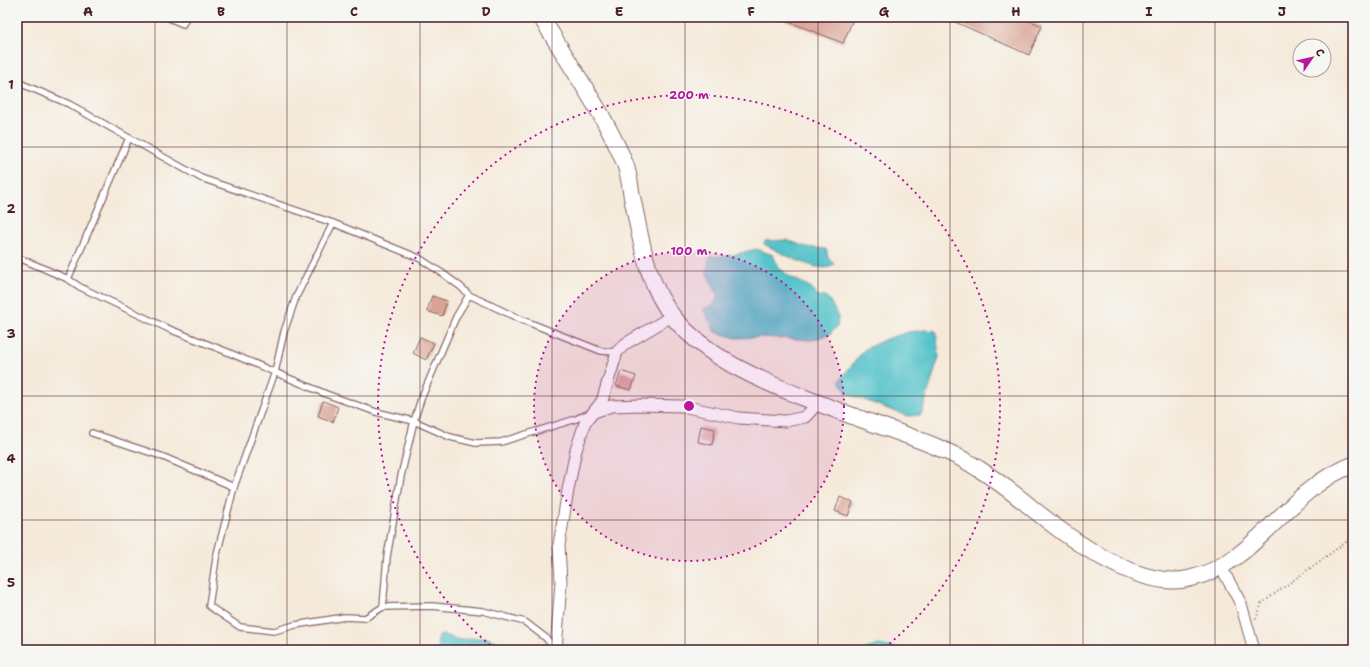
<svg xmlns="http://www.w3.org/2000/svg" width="1370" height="667" font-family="'Shantell Sans',sans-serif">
<rect width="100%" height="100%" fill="#f6f6f2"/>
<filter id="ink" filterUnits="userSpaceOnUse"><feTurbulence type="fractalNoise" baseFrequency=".025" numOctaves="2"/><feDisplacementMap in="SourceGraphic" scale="8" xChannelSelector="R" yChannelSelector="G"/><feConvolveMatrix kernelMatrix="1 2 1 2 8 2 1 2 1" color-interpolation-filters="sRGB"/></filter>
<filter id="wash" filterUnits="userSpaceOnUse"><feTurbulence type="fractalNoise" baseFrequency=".012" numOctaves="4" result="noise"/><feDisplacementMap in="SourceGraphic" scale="16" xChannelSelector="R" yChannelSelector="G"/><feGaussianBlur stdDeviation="0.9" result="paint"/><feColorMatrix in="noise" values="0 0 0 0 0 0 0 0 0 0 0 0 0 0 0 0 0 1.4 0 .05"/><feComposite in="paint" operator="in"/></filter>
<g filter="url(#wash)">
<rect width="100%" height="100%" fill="#f5eada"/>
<!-- water -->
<g fill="#55c3ca" stroke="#50717a">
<path d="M 787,240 L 806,247 L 826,249 L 828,257 L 834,264 C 832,265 831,267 829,267 C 816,272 777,251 764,244 L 765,241 Z"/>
<polygon points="756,249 773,255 779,268 789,276 810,287 817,295 829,299 838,317 837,327 830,334 812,340 761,337 736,338 715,332 703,309 713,305 718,296 707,274 709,257 733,255"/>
<polygon points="926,330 936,331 939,357 921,415 907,416 848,394 839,381 865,349 886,339 909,332"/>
<path d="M 443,635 L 460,640 L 476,638 L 487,638 L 500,642 L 511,642 L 512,645 L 504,650 L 494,648 L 490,650 L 440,650 C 437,645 437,641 439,636 Z"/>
</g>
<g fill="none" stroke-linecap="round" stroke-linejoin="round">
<!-- stream -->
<polyline stroke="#55c3ca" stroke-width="3" points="865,650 879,646 899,650"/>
</g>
<g id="blocks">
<!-- building -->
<g fill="#daa293">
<polygon points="777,17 854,17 843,43"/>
<polygon points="944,17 1021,17 1042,26 1029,55"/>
<polygon points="432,296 447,301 442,316 427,311"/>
<polygon points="420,337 434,343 426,360 413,353"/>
<polygon points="621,371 636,376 631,390 616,386"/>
<polygon points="323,401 338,407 333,422 318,416"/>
<polygon points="701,426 715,429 712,445 698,442"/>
<polygon points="840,497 853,502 848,516 835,511"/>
</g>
</g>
</g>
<g filter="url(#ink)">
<use href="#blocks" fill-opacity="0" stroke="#866668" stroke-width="1"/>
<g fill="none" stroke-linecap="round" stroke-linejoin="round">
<defs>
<g id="lane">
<polyline points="167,17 183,24 186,17"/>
<polyline points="17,82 69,104 129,138 68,279 80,287 169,329 225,351 326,394 376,412 414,421 450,437 476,443 501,442 576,419 590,413"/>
<polyline points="129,138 201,178 333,223"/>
<polyline points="17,257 68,279"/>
<polyline points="469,295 456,317 421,399 414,421 401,476 387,557 383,607 365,618 345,617 295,625 274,631 240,627 209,606 216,558 234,487 275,372 284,332 296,297 333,223 419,258 442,273 461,287 469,295 520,319 601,351 617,352"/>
<polyline points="92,433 161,456 234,487"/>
<polyline points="383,607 432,606 483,611 525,622 546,638 555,650"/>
</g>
<g id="street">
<polyline points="594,412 611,406 640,405 682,406 739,418 786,421 805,417 818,403"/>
<polyline points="1221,567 1241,604 1254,650"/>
<polyline points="556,650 561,582 559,545 568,490 576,450 585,423 602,401 617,352 625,344 672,316"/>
</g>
<path id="secondary" d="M 541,17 C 561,49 581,81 600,113 C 609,130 618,146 625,164 C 629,174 630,186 632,197 C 641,238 646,284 674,318 C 706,356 751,376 797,395 C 828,407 860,419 892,430 C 908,436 924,441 939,448 C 953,454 967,461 979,469 C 1008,487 1033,510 1060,530 C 1093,554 1146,588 1188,579 C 1257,565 1288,487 1353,465"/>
</defs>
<!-- lane casing -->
<use href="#lane" stroke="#866668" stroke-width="8"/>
<!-- street casing -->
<use href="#street" stroke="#866668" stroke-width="13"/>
<!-- secondary casing -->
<use href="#secondary" stroke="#866668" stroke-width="18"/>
<!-- path -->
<polyline stroke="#866668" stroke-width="2" stroke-dasharray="1 3" stroke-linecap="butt" points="1256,619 1262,603 1353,537"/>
<!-- lane -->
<use href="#lane" stroke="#fff" stroke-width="5.5"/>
<!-- street -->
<use href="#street" stroke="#fff" stroke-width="11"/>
<!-- secondary -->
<use href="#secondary" stroke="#fff" stroke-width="16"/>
</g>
</g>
<!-- grid -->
<path fill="none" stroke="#4a1f2b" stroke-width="1" stroke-opacity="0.55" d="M 155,17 L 155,650M 287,17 L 287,650M 420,17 L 420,650M 552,17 L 552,650M 685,17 L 685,650M 818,17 L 818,650M 950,17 L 950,650M 1083,17 L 1083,650M 1215,17 L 1215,650M 17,147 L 1353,147M 17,271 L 1353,271M 17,396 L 1353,396M 17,520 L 1353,520"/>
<!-- distance rings -->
<circle cx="689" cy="406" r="155" fill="#b5179e" fill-opacity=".12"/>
<g fill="none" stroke="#b5179e" stroke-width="2" stroke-dasharray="2 4">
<circle cx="689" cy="406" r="155"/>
<path d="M495 649A311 311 0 1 1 883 649"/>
</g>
<circle cx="689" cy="406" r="6" fill="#b5179e" stroke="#f6f6f2" stroke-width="2"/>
<g font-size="12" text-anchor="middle" font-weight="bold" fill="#b5179e" stroke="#f6f6f2" stroke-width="3" stroke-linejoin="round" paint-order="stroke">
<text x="689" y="99">200 m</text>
<text x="689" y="255">100 m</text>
</g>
<!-- margin -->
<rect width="1370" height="667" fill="none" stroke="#f6f6f2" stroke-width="44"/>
<!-- north arrow -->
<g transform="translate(1312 58) rotate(56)"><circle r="19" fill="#f6f6f2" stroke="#b1a0a2"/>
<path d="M0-3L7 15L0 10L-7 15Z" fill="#b5179e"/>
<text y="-6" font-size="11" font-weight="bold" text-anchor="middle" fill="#4a1f2b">С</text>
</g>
<rect x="22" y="22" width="1326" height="623" fill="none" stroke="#4a1f2b" stroke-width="1.5"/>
<g font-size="13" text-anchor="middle" font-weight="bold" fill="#4a1f2b">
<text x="88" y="16">A</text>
<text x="221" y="16">B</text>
<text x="354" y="16">C</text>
<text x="486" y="16">D</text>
<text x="619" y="16">E</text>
<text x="751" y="16">F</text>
<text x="884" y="16">G</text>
<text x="1016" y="16">H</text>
<text x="1149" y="16">I</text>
<text x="1282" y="16">J</text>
<text x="11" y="89">1</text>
<text x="11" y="213">2</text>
<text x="11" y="338">3</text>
<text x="11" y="463">4</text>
<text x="11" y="587">5</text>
</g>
</svg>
